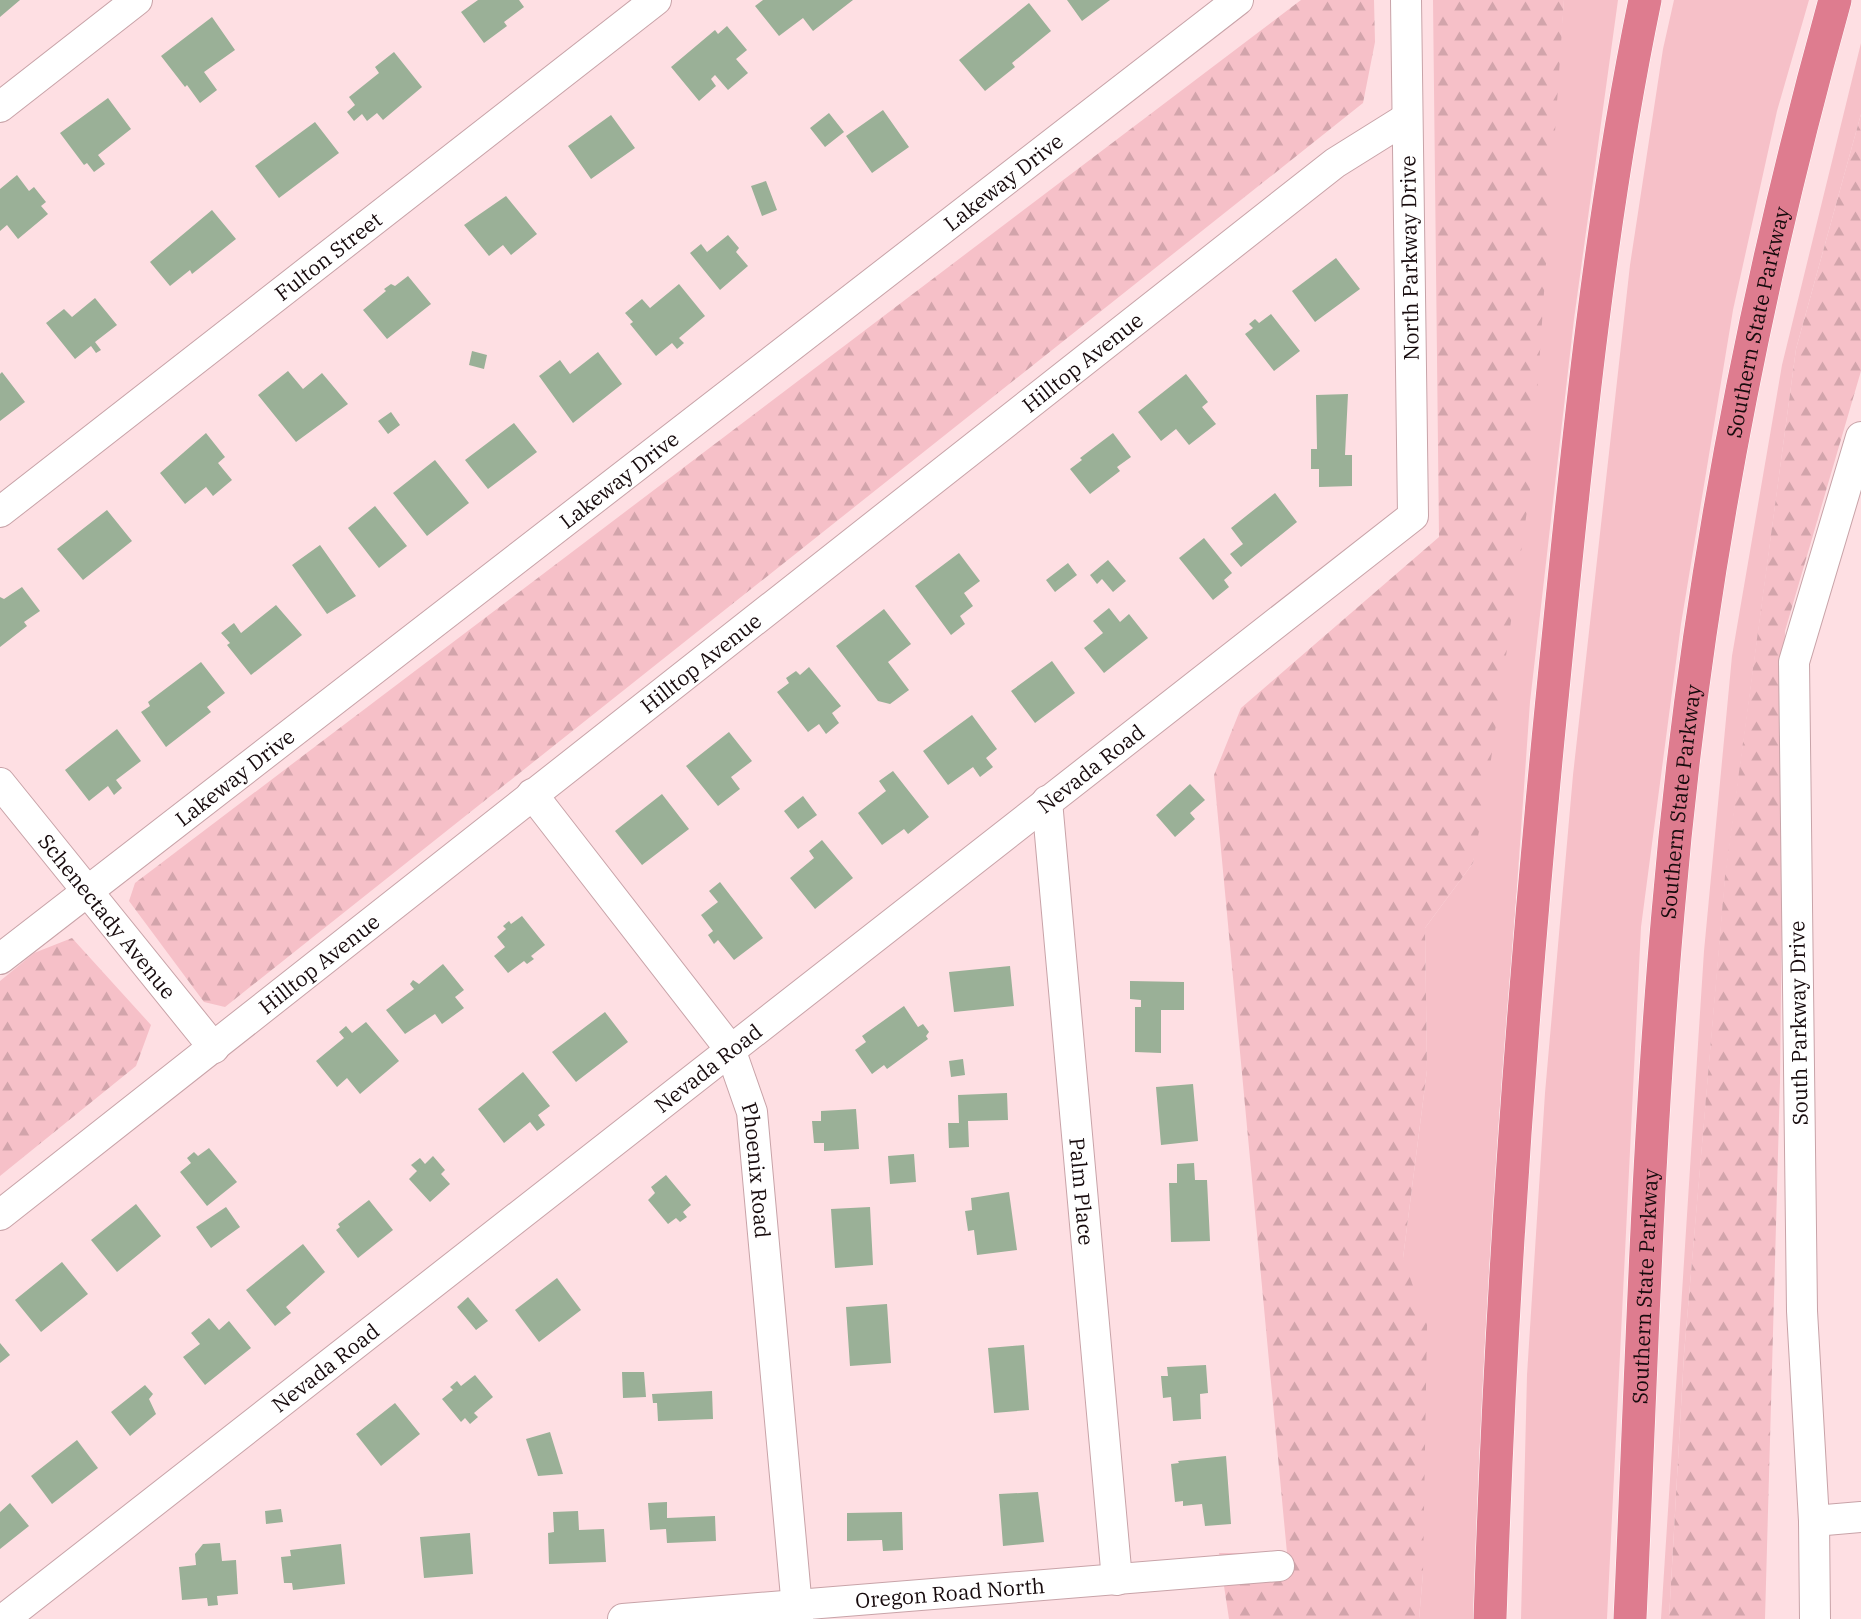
<svg xmlns="http://www.w3.org/2000/svg" width="1861" height="1619" font-family="'IBM Plex Serif',serif">
  <defs>
    <pattern id="forest-firs" width="22" height="20" patternUnits="userSpaceOnUse" patternTransform="scale(1.5)"><rect width="22" height="20" fill="#f6c0c8"/><path d="M5 1l3.5 6h-7zM16 11l3.5 6h-7z" fill="#d2a4ab"/></pattern>
  </defs>
  <rect width="100%" height="100%" fill="#fedfe3"/>
  <path fill="#f6c0c8" d="M 1564,0 L 1618,0 L 1574,319 L 1530,702 L 1485,1342 L 1474,1619 L 1419,1619 L 1423,1573 L 1403,1258 L 1427,1070 L 1425,928 L 1473,863 L 1551,154 Z
    M 1674,0 L 1809,0 L 1777,111 L 1733,310 L 1681,624 L 1641,927 L 1607,1619 L 1521,1619 L 1527,1375 L 1545,1093 L 1573,775 L 1630,265 L 1663,49 Z
    M 1861,43 L 1861,114 L 1796,349 L 1725,880 L 1684,1354 L 1669,1619 L 1661,1619 L 1704,951 L 1732,656 L 1782,365 Z"/>
  <path fill="url(#forest-firs)" d="M 1301,0 L 1374,0 L 1375,42 L 1363,103 L 225,1007 L 204,1002 L 129,901 L 135,883 Z
    M 1433,0 L 1564,0 L 1531,483 L 1486,794 L 1473,863 L 1425,928 L 1427,1070 L 1403,1258 L 1427,1325 L 1423,1573 L 1419,1619 L 1229,1619 L 1219,1553 L 1287,1553 L 1214,775 L 1241,708 L 1439,537 Z
    M 1861,114 L 1861,371 L 1785,631 L 1780,1082 L 1765,1619 L 1669,1619 L 1684,1354 L 1725,876 L 1796,349 Z
    M 72,938 L 151,1025 L 136,1066 L 0,1176 L 0,981 L 34,953 Z"/>
  <path fill="#9ab097" d="M 0,0 L 20,0 L 0,17 Z
    M 478,0 L 519,0 L 524,7 L 504,22 L 507,26 L 484,43 L 461,12 Z
    M 763,0 L 853,0 L 813,31 L 803,18 L 779,36 L 755,6 Z
    M 1067,0 L 1110,0 L 1082,21 Z
    M 1029,3 L 1051,31 L 1012,63 L 1015,67 L 985,91 L 959,60 Z
    M 212,17 L 235,50 L 204,72 L 217,90 L 200,103 L 187,85 L 185,87 L 161,56 Z
    M 727,26 L 747,50 L 736,59 L 748,73 L 728,90 L 715,75 L 711,79 L 716,86 L 699,101 L 671,67 L 715,30 L 718,34 Z
    M 394,52 L 422,87 L 383,120 L 377,113 L 367,121 L 362,114 L 354,121 L 347,112 L 355,105 L 349,97 L 379,73 L 375,67 Z
    M 108,98 L 131,129 L 98,155 L 105,164 L 94,172 L 87,163 L 84,165 L 60,133 Z
    M 883,110 L 909,147 L 872,173 L 846,136 Z
    M 829,113 L 844,132 L 825,147 L 810,128 Z
    M 611,115 L 635,148 L 591,179 L 568,146 Z
    M 315,122 L 339,153 L 279,198 L 255,166 Z
    M 17,175 L 29,191 L 34,187 L 46,202 L 41,206 L 48,214 L 18,239 L 7,225 L 0,231 L 0,189 Z
    M 766,181 L 777,210 L 762,216 L 751,186 Z
    M 506,196 L 537,234 L 511,255 L 503,245 L 489,256 L 464,225 Z
    M 212,210 L 236,239 L 192,274 L 190,270 L 170,286 L 150,262 Z
    M 728,235 L 739,248 L 736,252 L 748,266 L 720,290 L 690,253 L 701,244 L 707,252 Z
    M 1336,258 L 1360,289 L 1315,322 L 1292,291 Z
    M 408,276 L 431,304 L 387,339 L 363,310 L 386,291 L 384,289 L 391,284 L 395,286 Z
    M 679,284 L 705,316 L 679,338 L 684,343 L 677,349 L 672,343 L 656,356 L 630,324 L 633,322 L 625,313 L 642,299 L 650,308 Z
    M 95,298 L 117,325 L 95,342 L 101,350 L 96,353 L 91,346 L 75,359 L 46,323 L 64,309 L 72,317 Z
    M 1271,314 L 1300,351 L 1274,371 L 1245,334 L 1253,328 L 1249,324 L 1255,319 L 1259,323 Z
    M 472,351 L 487,355 L 484,369 L 469,365 Z
    M 598,352 L 622,384 L 573,423 L 539,376 L 560,360 L 570,374 Z
    M 288,371 L 303,389 L 322,373 L 348,404 L 296,442 L 258,395 Z
    M 2,372 L 25,402 L 0,421 L 0,374 Z
    M 1186,374 L 1208,402 L 1202,407 L 1216,424 L 1189,445 L 1176,429 L 1161,441 L 1138,412 Z
    M 1348,394 L 1345,455 L 1352,455 L 1352,486 L 1319,487 L 1319,469 L 1311,469 L 1311,449 L 1317,449 L 1316,395 Z
    M 391,412 L 400,425 L 388,434 L 378,421 Z
    M 514,423 L 537,452 L 488,489 L 465,460 Z
    M 206,433 L 225,457 L 218,463 L 232,480 L 213,496 L 206,487 L 185,504 L 160,473 Z
    M 1113,433 L 1131,457 L 1117,467 L 1120,471 L 1090,494 L 1070,469 L 1082,460 L 1080,458 Z
    M 435,460 L 469,503 L 427,536 L 393,493 Z
    M 1275,493 L 1297,522 L 1241,567 L 1230,554 L 1243,544 L 1231,528 Z
    M 375,506 L 407,546 L 379,568 L 348,528 Z
    M 107,510 L 132,541 L 83,580 L 57,549 Z
    M 1204,538 L 1232,573 L 1224,580 L 1229,587 L 1213,600 L 1179,558 Z
    M 320,545 L 356,596 L 327,614 L 292,565 Z
    M 959,553 L 980,581 L 964,593 L 973,606 L 960,616 L 965,624 L 951,635 L 915,586 Z
    M 1108,560 L 1126,581 L 1113,592 L 1102,579 L 1097,584 L 1090,575 Z
    M 1068,563 L 1077,575 L 1055,592 L 1046,580 Z
    M 22,587 L 40,611 L 24,622 L 27,626 L 0,647 L 0,597 L 4,599 Z
    M 276,605 L 302,635 L 251,675 L 227,645 L 230,643 L 221,633 L 234,623 L 241,633 Z
    M 1109,608 L 1120,622 L 1129,614 L 1148,638 L 1104,673 L 1084,648 L 1103,633 L 1093,621 Z
    M 884,609 L 911,644 L 888,662 L 909,690 L 890,704 L 878,701 L 836,646 Z
    M 1052,661 L 1075,693 L 1035,723 L 1011,691 Z
    M 201,662 L 225,693 L 207,707 L 211,712 L 166,747 L 141,712 L 150,706 L 148,702 Z
    M 809,667 L 841,706 L 832,713 L 839,723 L 826,734 L 819,724 L 808,732 L 777,692 L 789,683 L 786,678 L 796,671 L 800,675 Z
    M 972,715 L 997,749 L 986,758 L 993,767 L 980,777 L 973,767 L 948,785 L 923,751 Z
    M 117,729 L 141,761 L 116,780 L 122,788 L 114,795 L 108,786 L 89,801 L 65,770 Z
    M 729,732 L 752,761 L 731,777 L 740,789 L 718,806 L 686,766 Z
    M 893,771 L 929,817 L 908,834 L 904,829 L 882,845 L 858,813 L 886,791 L 879,781 Z
    M 1190,784 L 1205,800 L 1190,813 L 1195,819 L 1175,837 L 1156,815 Z
    M 662,794 L 689,829 L 642,865 L 615,831 Z
    M 803,796 L 817,815 L 798,829 L 784,811 Z
    M 822,840 L 853,878 L 815,909 L 790,878 L 814,858 L 809,851 Z
    M 720,882 L 763,938 L 734,960 L 718,940 L 714,944 L 708,935 L 713,931 L 701,915 L 718,902 L 709,891 Z
    M 522,916 L 545,945 L 531,956 L 534,959 L 527,964 L 524,961 L 508,973 L 494,956 L 505,947 L 497,937 L 506,929 L 503,926 L 509,921 L 511,924 Z
    M 443,964 L 464,990 L 455,997 L 464,1008 L 442,1024 L 435,1014 L 405,1034 L 386,1010 L 414,989 L 410,984 L 413,980 L 419,984 Z
    M 1010,966 L 1014,1006 L 954,1012 L 949,972 Z
    M 1130,981 L 1184,982 L 1184,1010 L 1161,1010 L 1161,1053 L 1135,1052 L 1135,1007 L 1141,1007 L 1141,1000 L 1130,999 Z
    M 904,1006 L 918,1027 L 923,1024 L 929,1032 L 926,1036 L 928,1039 L 887,1069 L 884,1065 L 872,1074 L 855,1050 L 866,1042 L 862,1036 Z
    M 605,1012 L 628,1042 L 576,1082 L 552,1052 Z
    M 366,1022 L 399,1061 L 360,1094 L 347,1078 L 337,1087 L 316,1061 L 344,1038 L 339,1032 L 346,1026 L 352,1033 Z
    M 963,1059 L 965,1075 L 951,1077 L 949,1061 Z
    M 523,1072 L 550,1106 L 538,1115 L 545,1125 L 537,1131 L 530,1122 L 504,1143 L 478,1109 Z
    M 1193,1084 L 1198,1141 L 1161,1145 L 1156,1087 Z
    M 1007,1093 L 1008,1120 L 968,1121 L 969,1147 L 949,1148 L 948,1123 L 959,1123 L 958,1095 Z
    M 856,1109 L 859,1149 L 824,1151 L 824,1143 L 814,1143 L 812,1121 L 821,1121 L 821,1111 Z
    M 209,1148 L 237,1182 L 207,1206 L 180,1172 L 191,1163 L 187,1158 L 194,1152 L 198,1156 Z
    M 914,1154 L 916,1182 L 890,1184 L 888,1156 Z
    M 433,1156 L 445,1170 L 441,1174 L 450,1184 L 430,1202 L 409,1179 L 417,1171 L 411,1165 L 420,1158 L 425,1164 Z
    M 1194,1163 L 1195,1180 L 1207,1180 L 1210,1241 L 1171,1242 L 1169,1183 L 1177,1183 L 1177,1164 Z
    M 666,1175 L 691,1205 L 683,1212 L 687,1217 L 680,1222 L 676,1218 L 668,1224 L 648,1200 L 655,1193 L 651,1187 Z
    M 1009,1192 L 1017,1250 L 977,1255 L 974,1230 L 968,1231 L 965,1211 L 972,1210 L 971,1198 Z
    M 369,1200 L 393,1230 L 358,1258 L 336,1230 L 340,1227 L 338,1224 Z
    M 136,1204 L 161,1236 L 117,1272 L 91,1240 Z
    M 226,1207 L 240,1227 L 211,1248 L 196,1227 Z
    M 870,1207 L 873,1265 L 835,1268 L 831,1209 Z
    M 303,1244 L 325,1272 L 286,1307 L 291,1313 L 275,1326 L 246,1290 Z
    M 62,1262 L 88,1294 L 41,1332 L 15,1300 Z
    M 557,1278 L 581,1310 L 539,1342 L 515,1310 Z
    M 468,1297 L 488,1321 L 476,1330 L 457,1307 Z
    M 887,1304 L 891,1363 L 850,1366 L 846,1307 Z
    M 209,1318 L 219,1330 L 229,1321 L 251,1348 L 205,1385 L 183,1357 L 200,1344 L 191,1333 Z
    M 0,1343 L 10,1355 L 0,1363 Z
    M 1024,1345 L 1029,1410 L 994,1413 L 988,1348 Z
    M 1206,1365 L 1208,1393 L 1200,1394 L 1201,1419 L 1173,1421 L 1171,1397 L 1163,1398 L 1161,1376 L 1168,1376 L 1167,1367 Z
    M 622,1372 L 644,1372 L 646,1397 L 623,1398 Z
    M 475,1375 L 493,1397 L 474,1413 L 478,1417 L 470,1424 L 465,1418 L 461,1422 L 442,1399 L 453,1390 L 450,1387 L 457,1381 L 461,1386 Z
    M 145,1385 L 153,1394 L 149,1399 L 156,1414 L 130,1436 L 111,1412 Z
    M 712,1391 L 713,1419 L 658,1421 L 657,1403 L 653,1403 L 652,1394 Z
    M 395,1403 L 420,1434 L 381,1466 L 356,1434 Z
    M 550,1432 L 563,1474 L 538,1476 L 526,1439 Z
    M 77,1440 L 98,1468 L 52,1504 L 31,1476 Z
    M 1226,1456 L 1231,1524 L 1205,1526 L 1202,1504 L 1183,1506 L 1183,1501 L 1175,1502 L 1171,1464 L 1179,1463 L 1178,1461 Z
    M 1038,1492 L 1044,1542 L 1003,1546 L 999,1494 Z
    M 667,1502 L 667,1518 L 715,1516 L 716,1541 L 667,1543 L 666,1529 L 650,1530 L 648,1503 Z
    M 10,1503 L 29,1526 L 0,1549 L 0,1512 Z
    M 281,1509 L 283,1522 L 266,1524 L 265,1511 Z
    M 578,1511 L 579,1530 L 604,1529 L 606,1562 L 549,1564 L 548,1533 L 554,1532 L 553,1512 Z
    M 902,1512 L 903,1550 L 883,1551 L 882,1540 L 847,1541 L 847,1513 Z
    M 470,1533 L 473,1574 L 424,1578 L 420,1537 Z
    M 220,1543 L 222,1561 L 236,1560 L 238,1594 L 217,1596 L 218,1605 L 208,1606 L 207,1598 L 182,1600 L 179,1567 L 196,1565 L 195,1554 L 203,1544 Z
    M 341,1544 L 345,1584 L 293,1590 L 292,1583 L 284,1583 L 281,1557 L 291,1556 L 290,1550 Z"/>
  <g fill="none" stroke-linecap="round" stroke-linejoin="round">
    <defs>
      <g id="minor">
        <path d="M 0,107 L 137,0"/>
        <path id="s1" d="M 0,512 L 656,0"/>
        <path id="s2" d="M 0,783 L 214,1048"/>
        <path id="s3" d="M 532,794 L 730,1049 L 752,1112 L 798,1619"/>
        <path id="s4" d="M 1047,801 L 1117,1580"/>
        <path id="s5" d="M 0,959 L 1238,0"/>
        <path id="s6" d="M 0,1215 L 1335,163 L 1407,118"/>
        <path d="M 1814,1521 L 1861,1517"/>
        <path id="s7" d="M 4,1619 L 1413,516 L 1406,0"/>
        <path id="s8" d="M 623,1619 L 1279,1566"/>
        <path d="M 1815,1619 L 1814,1521 L 1802,1311 L 1794,662 L 1861,437"/>
      </g>
      <g id="highway">
        <path d="M 1490,1619 C 1500,1308 1522,998 1553,689 C 1576,459 1598,227 1645,0"/>
        <path id="s9" d="M 1630,1619 C 1641,1384 1647,1147 1668,913 C 1694,604 1752,298 1835,0"/>
      </g>
    </defs>
    <use href="#minor" stroke="#c8a3a8" stroke-width="32"/>
    <use href="#highway" stroke="#fff" stroke-width="34"/>
    <use href="#minor" stroke="#fff" stroke-width="30"/>
    <use href="#highway" stroke="#de7c8f" stroke-width="33"/>
  </g>
  <g text-anchor="middle" dominant-baseline="central" stroke-width="4.5" stroke-linejoin="round" paint-order="stroke">
    <g font-size="21" fill="#170b0d" stroke="#fff">
      <text stroke="none"><textPath href="#s5" startOffset="1269">Lakeway Drive</textPath></text>
      <text stroke="none"><textPath href="#s1" startOffset="416">Fulton Street</textPath></text>
      <text transform="translate(1409 258) rotate(-91)">North Parkway Drive</text>
      <text stroke="none"><textPath href="#s9" startOffset="1305">Southern State Parkway</textPath></text>
      <text stroke="none"><textPath href="#s6" startOffset="1378">Hilltop Avenue</textPath></text>
      <text stroke="none"><textPath href="#s5" startOffset="783">Lakeway Drive</textPath></text>
      <text stroke="none"><textPath href="#s6" startOffset="892">Hilltop Avenue</textPath></text>
      <text stroke="none"><textPath href="#s7" startOffset="1380">Nevada Road</textPath></text>
      <text stroke="none"><textPath href="#s5" startOffset="297">Lakeway Drive</textPath></text>
      <text stroke="none"><textPath href="#s9" startOffset="819">Southern State Parkway</textPath></text>
      <text stroke="none"><textPath href="#s2" startOffset="171">Schenectady Avenue</textPath></text>
      <text stroke="none"><textPath href="#s6" startOffset="406">Hilltop Avenue</textPath></text>
      <text transform="translate(1798 1023) rotate(-91)">South Parkway Drive</text>
      <text stroke="none"><textPath href="#s7" startOffset="894">Nevada Road</textPath></text>
      <text stroke="none"><textPath href="#s3" startOffset="448">Phoenix Road</textPath></text>
      <text stroke="none"><textPath href="#s4" startOffset="392">Palm Place</textPath></text>
      <text stroke="none"><textPath href="#s9" startOffset="333">Southern State Parkway</textPath></text>
      <text stroke="none"><textPath href="#s7" startOffset="408">Nevada Road</textPath></text>
      <text stroke="none"><textPath href="#s8" startOffset="328">Oregon Road North</textPath></text>
    </g>
  </g>
</svg>
